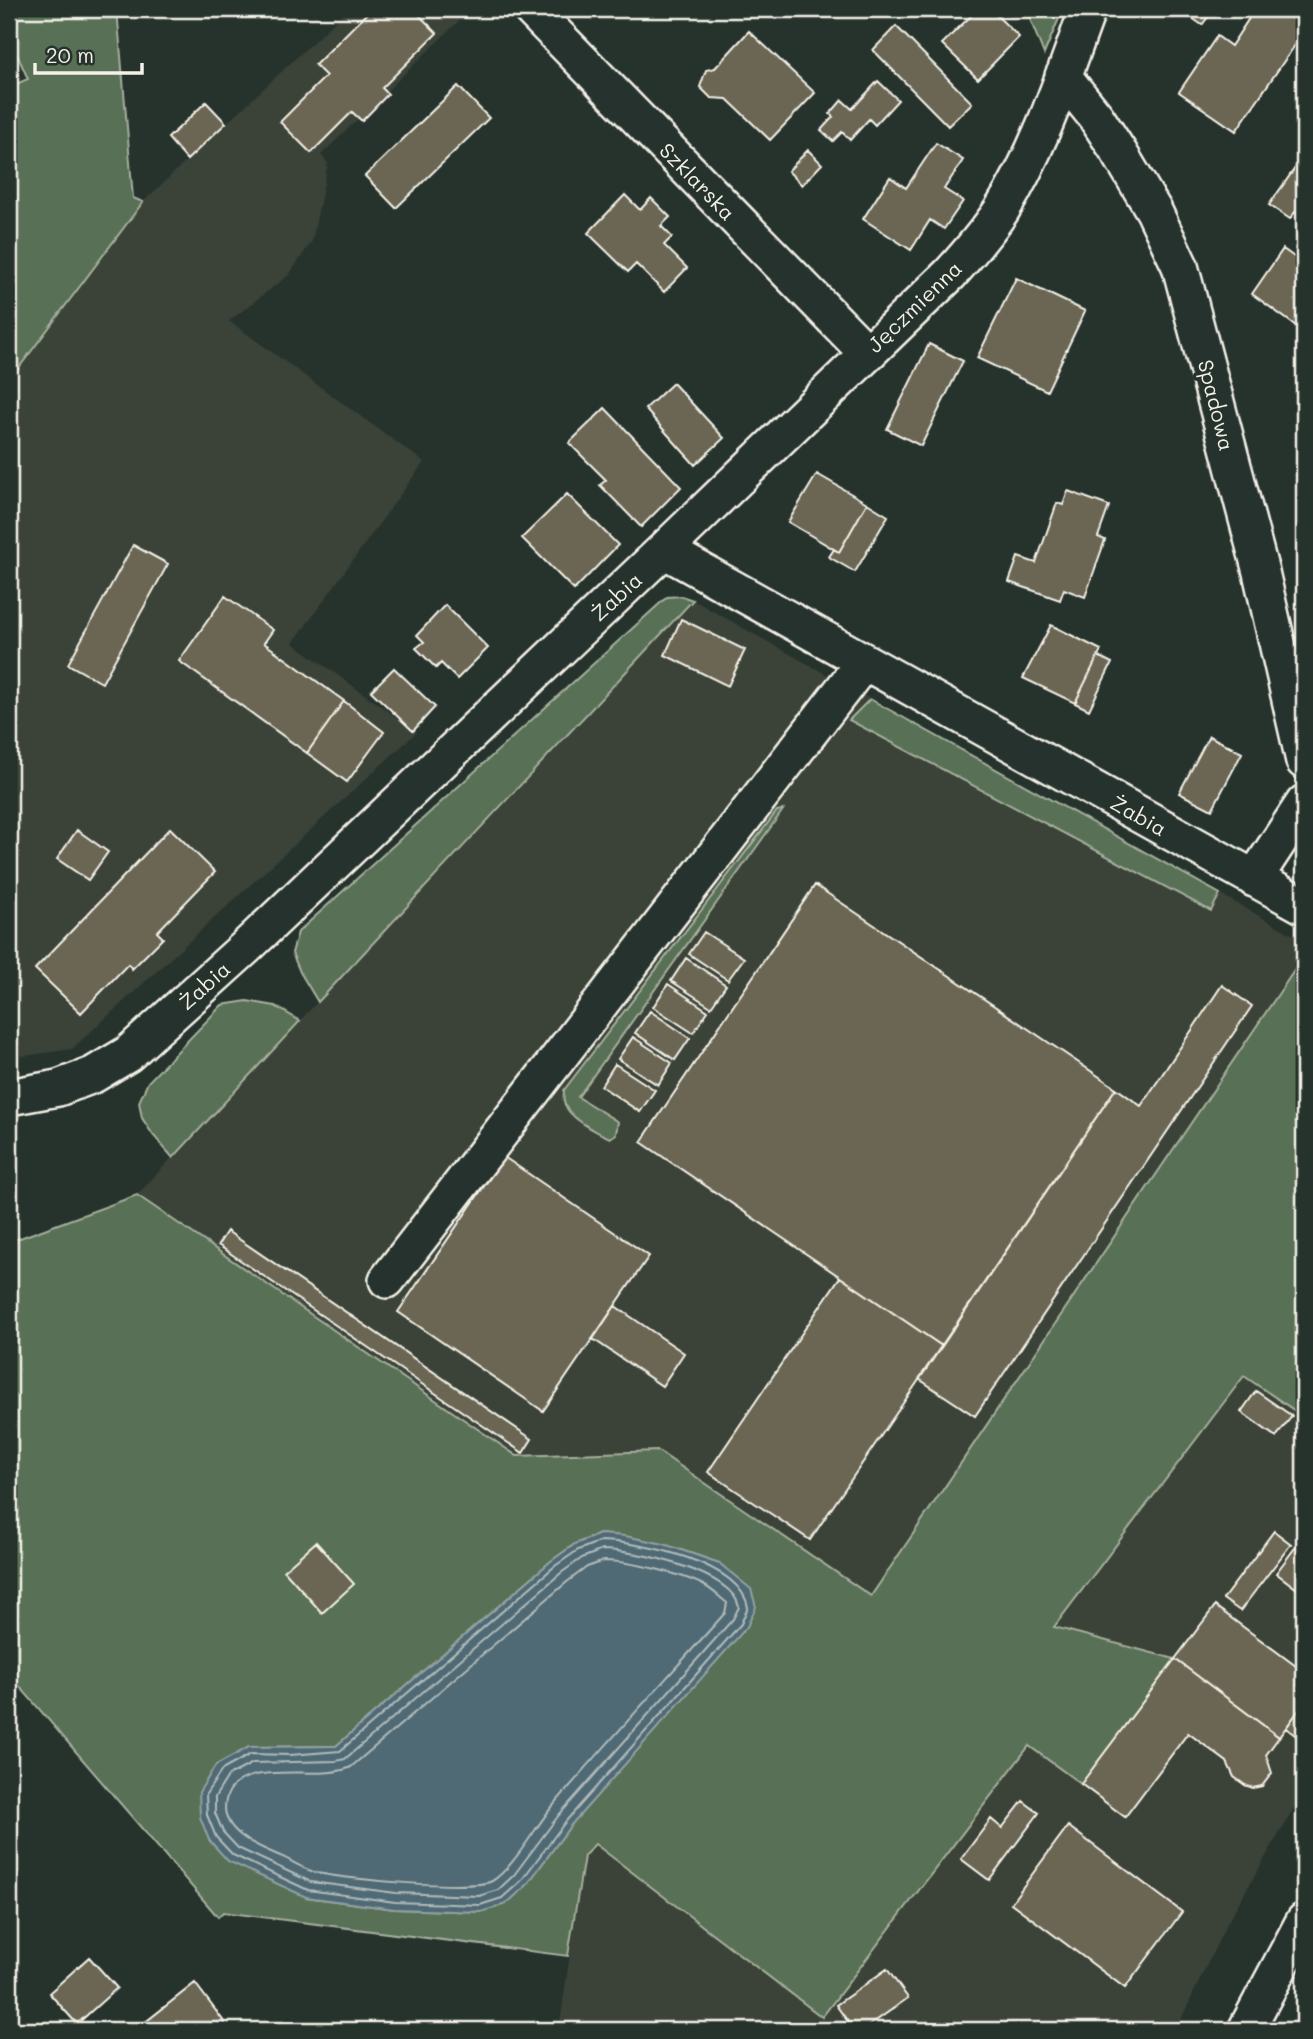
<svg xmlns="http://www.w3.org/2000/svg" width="1313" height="2039" font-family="Mali,sans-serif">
  <rect width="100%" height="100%" fill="#26332d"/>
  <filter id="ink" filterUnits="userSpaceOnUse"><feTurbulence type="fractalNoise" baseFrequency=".0143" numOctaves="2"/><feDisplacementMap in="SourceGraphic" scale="14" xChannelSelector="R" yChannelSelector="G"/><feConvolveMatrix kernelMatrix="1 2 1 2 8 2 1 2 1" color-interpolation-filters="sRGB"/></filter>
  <g filter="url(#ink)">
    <path fill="#3a4238" d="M 348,9 L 471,9 L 321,155 L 328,163 L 312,241 L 289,275 L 229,321 L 424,462 L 293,643 L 417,732 L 72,1049 L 9,1058 L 9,381 L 143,202 Z
      M 693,600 L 1304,941 L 1304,956 L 871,1597 L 658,1452 L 517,1456 L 137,1195 Z
      M 1244,1375 L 1304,1417 L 1304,1747 L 1300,1753 L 1304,1757 L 1304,1791 L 1226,1925 L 1176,2030 L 559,2030 L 584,1856 L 595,1844 L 822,2017 L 1030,1745 L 1175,1659 L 1053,1627 Z"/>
    <path fill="#597055" stroke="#a6b09e" stroke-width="2" fill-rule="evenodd" d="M 9,9 L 117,9 L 133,198 L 143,202 L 9,381 L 9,87 L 28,79 L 9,36 Z
      M 1026,9 L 1063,9 L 1044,54 Z
      M 681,596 L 693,600 L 318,1002 L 300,972 L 292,953 L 298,932 L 667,597 Z
      M 870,699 L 1220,894 L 1211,911 L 849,720 Z
      M 783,810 L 578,1097 L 618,1122 L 616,1134 L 610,1138 C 596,1132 568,1118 564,1102 C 563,1098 564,1094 564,1090 L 777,811 Z
      M 1304,956 L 1304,1417 L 1244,1376 L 1054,1627 L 1175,1659 L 1081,1784 L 1029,1746 L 822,2017 L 595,1844 L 584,1856 L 568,1956 L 223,1912 L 218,1917 L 9,1674 L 9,1242 L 137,1195 L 517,1456 L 658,1451 L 871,1596 ZM 600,1534 C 642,1537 680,1549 719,1563 L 571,1825 L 526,1886 L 481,1912 L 394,1909 L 306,1897 L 249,1747 L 336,1746 L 551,1561 L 575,1544 Z
      M 247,1001 L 275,1006 L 300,1021 L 173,1158 L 153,1135 L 142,1118 L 139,1102 L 148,1082 L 222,1005 Z"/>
    <path fill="#4f6b75" stroke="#91a1a3" stroke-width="2" d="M 600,1534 L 625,1536 L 664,1544 L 719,1563 L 751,1589 L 756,1607 L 747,1627 L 571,1825 L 526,1886 L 506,1904 L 481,1912 L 394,1909 L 306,1897 L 228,1861 L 209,1840 L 200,1817 L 199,1792 L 216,1765 L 249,1747 L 336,1746 L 551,1561 L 575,1544 Z"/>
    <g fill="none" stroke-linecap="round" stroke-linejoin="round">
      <path stroke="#b2bbba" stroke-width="2" d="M 601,1541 C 641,1542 740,1562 748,1607 L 741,1624 L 566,1821 L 521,1881 L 502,1898 L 480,1905 L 395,1902 L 308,1890 L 233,1855 L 216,1837 L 207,1815 L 206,1794 L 222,1770 L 251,1754 L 290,1755 L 340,1751 L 555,1566 L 578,1550 Z
        M 602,1550 C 633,1550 732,1571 739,1607 L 733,1619 L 559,1815 L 514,1875 L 498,1890 L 479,1896 L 396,1893 L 311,1882 L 238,1848 L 223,1832 L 215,1813 L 215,1797 L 228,1776 L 253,1763 L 336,1761 L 345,1759 L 561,1573 L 582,1558 Z
        M 604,1561 C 629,1561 683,1574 705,1586 C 713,1590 720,1598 727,1603 L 725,1613 C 667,1678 608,1741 552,1807 C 536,1826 512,1870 492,1881 C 473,1891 338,1879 314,1872 C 304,1869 294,1863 285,1858 C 262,1848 218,1833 226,1800 C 236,1755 320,1783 351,1767 L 567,1582 L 587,1567 Z"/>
    </g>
    <path fill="#6a6653" stroke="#f4f1e8" stroke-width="2" d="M 371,9 L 413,9 L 437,33 L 382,88 L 388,94 L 362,121 L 352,112 L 311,153 L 280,122 L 326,76 L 315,65 Z
      M 978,9 L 990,9 L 1019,37 L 978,79 L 942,44 Z
      M 1179,9 L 1214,9 L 1202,25 Z
      M 1255,9 L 1279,9 L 1304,27 L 1304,32 L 1236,131 L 1179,92 L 1217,36 L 1231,46 Z
      M 896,26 L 972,103 L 948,126 L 873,50 Z
      M 749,31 L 815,93 L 770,140 L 727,99 L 711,98 L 700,87 L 706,70 L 715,68 Z
      M 878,81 L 898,100 L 875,125 L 869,119 L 850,140 L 842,132 L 833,141 L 821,130 L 833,117 L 830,114 L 842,100 L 852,109 Z
      M 458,86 L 489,118 L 396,208 L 365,176 Z
      M 206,102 L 226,123 L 187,160 L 168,138 Z
      M 936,143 L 963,160 L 944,189 L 963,201 L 944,229 L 930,220 L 911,250 L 863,219 L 890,177 L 906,188 Z
      M 808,150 L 822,164 L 802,185 L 788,171 Z
      M 1298,164 L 1304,169 L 1304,218 L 1295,212 L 1290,219 L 1269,205 Z
      M 625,195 L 640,210 L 651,198 L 670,217 L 661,226 L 672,237 L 664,245 L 687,268 L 664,292 L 636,264 L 628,272 L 588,233 Z
      M 1283,249 L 1304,264 L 1303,331 L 1252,294 Z
      M 1016,278 L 1085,311 L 1047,391 L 977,358 Z
      M 929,344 L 963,361 L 921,446 L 887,429 Z
      M 673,383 L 724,438 L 695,465 L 645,409 Z
      M 605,408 L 681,487 L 641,527 L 600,485 L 606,480 L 569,443 Z
      M 817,474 L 867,503 L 839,552 L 788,522 Z
      M 1068,491 L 1109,506 L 1098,537 L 1105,540 L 1085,597 L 1064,589 L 1060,600 L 1009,582 L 1018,557 L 1036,563 L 1057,503 L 1063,505 Z
      M 567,494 L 618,545 L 574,590 L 522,538 Z
      M 867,503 L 888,516 L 855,572 L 829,557 L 834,549 L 839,552 Z
      M 133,545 L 168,564 L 102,683 L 68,664 Z
      M 225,596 L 273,630 L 264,643 L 344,701 L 307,753 L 179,661 Z
      M 445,605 L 488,648 L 457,679 L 441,663 L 436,668 L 416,648 L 424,642 L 417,635 Z
      M 681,619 L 745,650 L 728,686 L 665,655 Z
      M 1051,625 L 1101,650 L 1075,703 L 1023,678 Z
      M 1098,656 L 1112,663 L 1089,710 L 1075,703 Z
      M 394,668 L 435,707 L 413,731 L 371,691 Z
      M 344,701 L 384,732 L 347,782 L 307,753 Z
      M 1209,736 L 1242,753 L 1212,810 L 1179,793 Z
      M 170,828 L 215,872 L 157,932 L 163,938 L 132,969 L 128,964 L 81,1013 L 35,969 Z
      M 77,830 L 108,852 L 88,880 L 57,859 Z
      M 815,885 L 1116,1088 L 942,1346 L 641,1142 Z
      M 704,932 L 744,958 L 728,980 L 689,954 Z
      M 686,958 L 726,985 L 711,1007 L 671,981 Z
      M 668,984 L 708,1011 L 693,1033 L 653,1007 Z
      M 1222,985 L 1252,1006 L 975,1416 L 919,1379 L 1116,1088 L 1141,1106 Z
      M 650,1011 L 690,1038 L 675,1060 L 635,1033 Z
      M 633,1037 L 672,1063 L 658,1085 L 618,1059 Z
      M 615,1064 L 655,1090 L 640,1112 L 601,1086 Z
      M 504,1157 L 649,1256 L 543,1411 L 398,1312 Z
      M 227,1231 L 532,1439 L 523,1453 L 218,1245 Z
      M 840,1277 L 942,1346 L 810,1540 L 708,1472 Z
      M 615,1306 L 684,1353 L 662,1386 L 593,1339 Z
      M 1256,1391 L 1292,1416 L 1276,1437 L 1241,1412 Z
      M 1274,1531 L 1291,1544 L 1240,1611 L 1223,1599 Z
      M 1304,1536 L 1304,1588 L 1301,1592 L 1276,1573 Z
      M 316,1542 L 354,1584 L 322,1613 L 284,1570 Z
      M 1215,1606 L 1304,1672 L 1304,1703 L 1279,1737 L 1175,1659 Z
      M 1175,1659 L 1279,1737 L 1266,1755 L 1272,1773 L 1262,1786 L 1253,1788 L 1245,1785 L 1234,1777 L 1227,1762 L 1188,1733 L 1125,1817 L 1081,1784 Z
      M 1304,1703 L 1304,1742 L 1286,1728 Z
      M 1023,1801 L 1039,1813 L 989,1880 L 961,1859 L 991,1819 L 1002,1828 Z
      M 1068,1826 L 1182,1912 L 1125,1988 L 1011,1903 Z
      M 89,1957 L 117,1988 L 77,2024 L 49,1993 Z
      M 887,1969 L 908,1998 L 863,2030 L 854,2030 L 836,2005 Z
      M 195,1983 L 225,2023 L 215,2030 L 148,2030 L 143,2024 Z"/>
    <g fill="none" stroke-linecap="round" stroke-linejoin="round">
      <defs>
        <path id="minor" d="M 531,9 L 867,353
          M 1063,76 L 1096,117 L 1120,154 L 1154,211 L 1180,266 L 1261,572 L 1304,761
          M 664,550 L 1304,906
          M 1254,879 L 1304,803
          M 9,1097 L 58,1088 L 93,1075 L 128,1054 L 245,948 L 664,550 L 950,274 C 968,254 986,233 1001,211 C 1040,149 1063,77 1088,9
          M 387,1280 L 864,662
          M 1246,2030 L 1304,1921"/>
      </defs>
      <use href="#minor" stroke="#f4f1e8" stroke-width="40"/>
      <use href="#minor" stroke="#26332d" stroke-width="35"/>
    </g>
  </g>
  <g text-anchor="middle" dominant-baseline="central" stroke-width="7" stroke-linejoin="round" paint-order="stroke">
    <g font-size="21" fill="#f4f1e8" stroke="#26332d">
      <text transform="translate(698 181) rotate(46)">Szklarska</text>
      <text transform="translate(914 306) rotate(-44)">Jęczmienna</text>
      <text transform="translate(1217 405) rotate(76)">Spadowa</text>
      <text transform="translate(616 596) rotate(-43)">Żabia</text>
      <text transform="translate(1139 815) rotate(29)">Żabia</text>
      <text transform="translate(204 985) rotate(-42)">Żabia</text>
    </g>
  </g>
  <rect width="1313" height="2039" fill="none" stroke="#26332d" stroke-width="35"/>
  <rect x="18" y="18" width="1278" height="2004" fill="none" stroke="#f4f1e8" stroke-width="2.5" filter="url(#ink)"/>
  <path d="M35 63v10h107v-10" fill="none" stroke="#f4f1e8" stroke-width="3.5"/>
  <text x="46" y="63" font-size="21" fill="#f4f1e8" stroke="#26332d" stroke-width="5" paint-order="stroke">20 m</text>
</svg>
